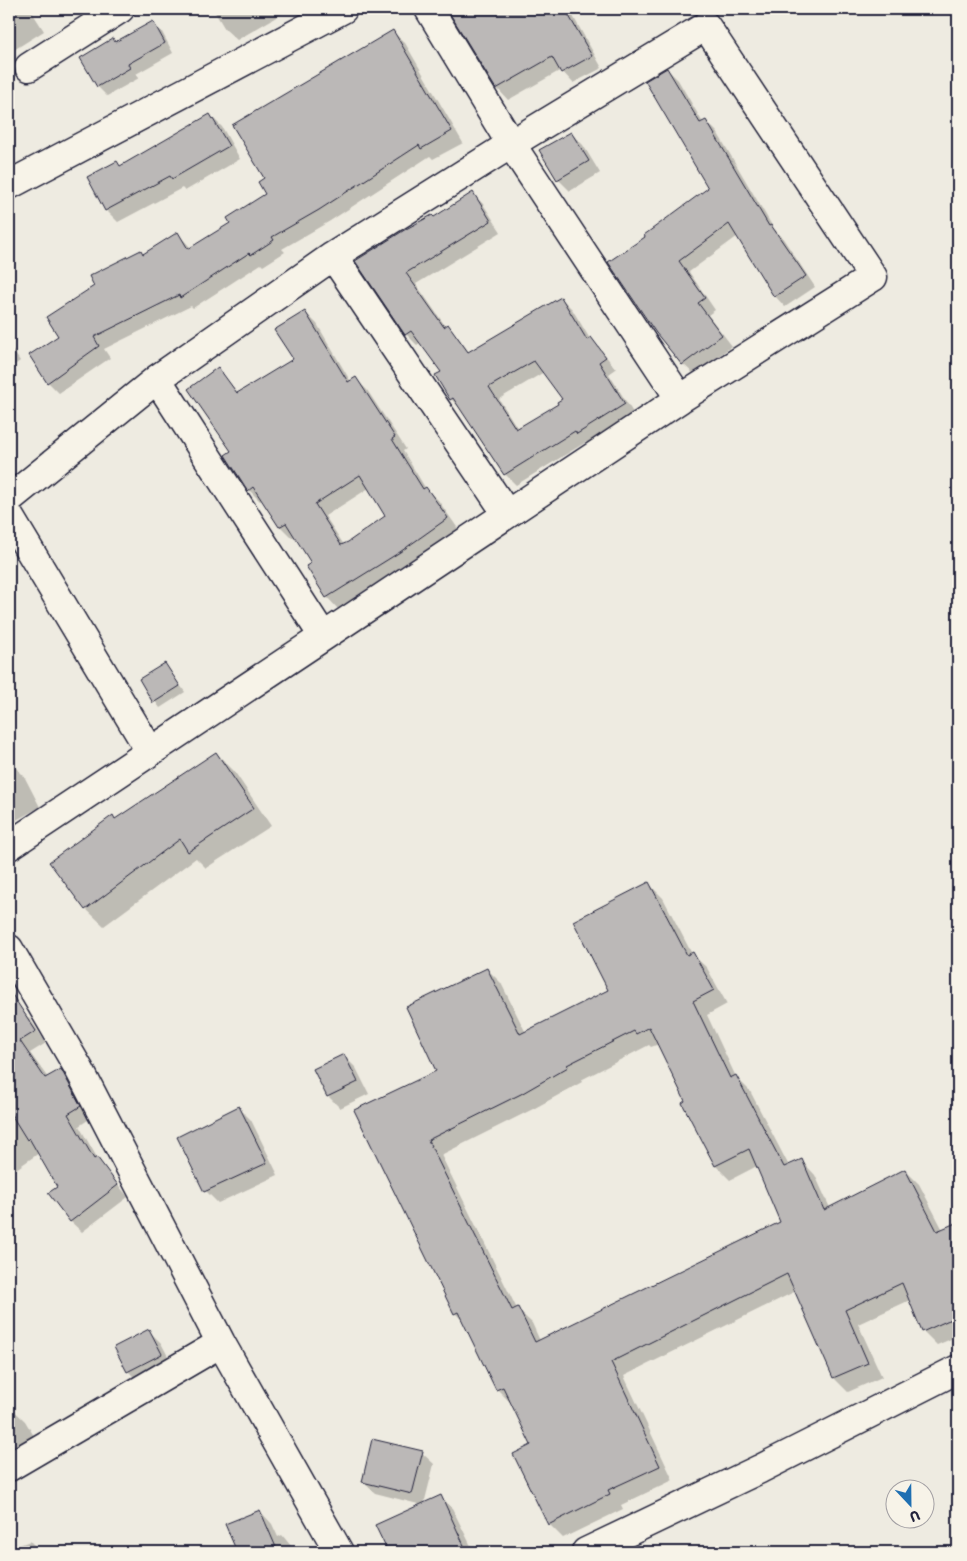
<svg xmlns="http://www.w3.org/2000/svg" width="967" height="1561" font-family="'Shantell Sans',sans-serif">
  <rect width="100%" height="100%" fill="#eeebe1"/>
  <filter id="ink" filterUnits="userSpaceOnUse"><feTurbulence type="fractalNoise" baseFrequency=".02" numOctaves="2"/><feDisplacementMap in="SourceGraphic" scale="10" xChannelSelector="R" yChannelSelector="G"/><feConvolveMatrix kernelMatrix="1 2 1 2 8 2 1 2 1" color-interpolation-filters="sRGB"/></filter>
  <g filter="url(#ink)">
    <path fill="#0003" fill-rule="evenodd" d="M 9,9 L 30,9 L 44,31 L 9,53 Z
      M 213,9 L 290,9 L 237,40 L 225,29 Z
      M 449,9 L 569,9 L 602,68 L 573,83 L 561,70 L 508,100 L 497,88 Z
      M 153,23 L 162,32 L 173,53 L 136,74 L 139,78 L 107,96 L 98,87 L 81,58 Z
      M 393,32 L 405,43 L 463,143 L 433,159 L 430,156 L 330,221 L 282,249 L 285,252 L 263,266 L 261,264 L 193,308 L 191,306 L 104,349 L 110,358 L 59,393 L 48,382 L 60,336 L 144,255 L 177,233 L 191,248 L 231,223 L 267,195 L 266,178 Z
      M 667,69 L 678,80 L 703,123 L 706,121 L 717,132 L 774,229 L 782,237 L 815,287 L 785,307 L 775,296 L 738,236 L 689,272 L 715,310 L 708,315 L 732,346 L 694,374 L 683,364 L 647,238 L 709,188 Z
      M 210,115 L 222,127 L 240,159 L 185,191 L 182,188 L 118,222 L 106,210 L 117,163 L 121,166 Z
      M 571,133 L 583,145 L 600,173 L 570,191 L 558,179 L 541,151 Z
      M 473,194 L 483,204 L 501,232 L 416,284 L 446,327 L 458,337 L 469,352 L 561,298 L 572,309 L 590,339 L 601,350 L 616,369 L 609,374 L 635,416 L 588,444 L 586,442 L 516,485 L 505,474 L 463,411 L 451,399 L 443,372 L 421,342 L 417,345 L 406,334 L 357,261 L 434,218 ZM 544,372 L 564,399 L 559,404 L 518,429 L 499,399 Z
      M 305,312 L 317,324 L 351,382 L 356,379 L 367,390 L 406,449 L 403,451 L 426,489 L 438,500 L 459,530 L 411,563 L 338,609 L 327,597 L 313,563 L 295,536 L 292,538 L 280,526 L 263,499 L 260,501 L 249,490 L 233,451 L 218,369 L 239,394 L 295,359 ZM 369,488 L 387,516 L 344,545 L 325,516 Z
      M 9,345 L 20,361 L 9,369 Z
      M 165,664 L 185,692 L 160,708 L 140,680 Z
      M 216,753 L 234,771 L 271,826 L 206,868 L 196,858 L 104,926 L 86,909 L 116,820 Z
      M 12,764 L 24,776 L 40,807 L 9,824 L 9,766 Z
      M 649,884 L 663,898 L 692,954 L 707,968 L 727,1004 L 707,1015 L 736,1077 L 750,1091 L 789,1166 L 801,1160 L 815,1175 L 830,1208 L 905,1170 L 919,1184 L 943,1230 L 958,1223 L 958,1336 L 937,1345 L 923,1331 L 910,1300 L 858,1324 L 882,1377 L 848,1392 L 834,1378 L 796,1291 L 624,1376 L 673,1480 L 621,1505 L 623,1509 L 563,1538 L 549,1524 L 532,1446 L 511,1403 L 497,1389 L 465,1323 L 455,1313 L 356,1111 L 438,1071 L 487,969 L 501,983 L 526,1033 L 609,990 ZM 659,1044 L 687,1102 L 684,1103 L 716,1166 L 730,1180 L 757,1166 L 782,1222 L 540,1341 L 532,1323 L 517,1309 L 441,1155 L 535,1108 L 582,1082 L 581,1080 L 649,1045 L 651,1047 Z
      M 19,1008 L 30,1019 L 46,1043 L 30,1053 L 48,1078 L 61,1070 L 72,1082 L 91,1118 L 79,1126 L 99,1161 L 128,1197 L 82,1232 L 70,1221 L 59,1187 L 39,1153 L 9,1174 L 9,1014 Z
      M 344,1056 L 356,1068 L 369,1094 L 340,1108 L 328,1096 Z
      M 239,1108 L 251,1120 L 278,1175 L 218,1203 L 206,1191 L 179,1137 Z
      M 149,1331 L 161,1343 L 173,1366 L 140,1383 L 128,1371 Z
      M 9,1406 L 25,1421 L 44,1453 L 9,1475 Z
      M 422,1453 L 434,1464 L 424,1504 L 440,1496 L 452,1508 L 474,1552 L 389,1552 L 377,1526 L 422,1505 L 375,1493 L 363,1482 Z
      M 260,1511 L 272,1524 L 278,1537 L 282,1535 L 296,1552 L 238,1552 L 227,1525 Z
      M 30,1541 L 41,1552 L 9,1552 L 9,1549 Z"/>
    <path fill="#bbb8b7" stroke="#22223b" fill-rule="evenodd" d="M 447,9 L 565,9 L 592,56 L 561,73 L 552,57 L 496,89 Z
      M 153,21 L 165,43 L 128,64 L 130,68 L 97,87 L 80,58 L 113,38 L 115,42 Z
      M 393,30 L 452,131 L 421,149 L 419,145 L 319,210 L 272,237 L 274,240 L 251,255 L 249,253 L 180,298 L 179,295 L 94,337 L 99,346 L 47,383 L 29,355 L 58,336 L 46,317 L 94,286 L 89,276 L 141,250 L 143,254 L 178,232 L 188,249 L 230,223 L 227,218 L 265,194 L 258,182 L 264,178 L 232,125 Z
      M 667,68 L 700,123 L 706,120 L 769,226 L 771,225 L 806,276 L 774,297 L 729,224 L 679,261 L 705,298 L 698,303 L 722,335 L 682,365 L 656,333 L 608,262 L 645,237 L 644,235 L 708,188 L 645,81 Z
      M 210,114 L 229,146 L 172,179 L 170,176 L 105,211 L 87,177 L 117,161 L 120,166 Z
      M 571,132 L 589,161 L 557,180 L 539,150 Z
      M 473,192 L 491,221 L 406,273 L 444,327 L 448,324 L 468,352 L 561,297 L 587,340 L 591,337 L 606,357 L 599,362 L 625,404 L 577,434 L 575,431 L 504,475 L 453,398 L 450,400 L 435,375 L 441,372 L 411,331 L 405,335 L 355,261 L 406,229 L 432,215 L 434,217 ZM 534,361 L 562,399 L 557,402 L 558,404 L 516,429 L 489,387 Z
      M 305,311 L 348,382 L 356,377 L 395,437 L 392,439 L 423,489 L 426,487 L 448,518 L 400,552 L 326,598 L 306,566 L 311,563 L 286,523 L 279,527 L 253,487 L 248,491 L 225,455 L 231,451 L 188,389 L 218,367 L 237,393 L 293,359 L 274,330 ZM 360,475 L 385,516 L 348,542 L 341,545 L 315,504 Z
      M 165,663 L 180,686 L 153,703 L 139,679 Z
      M 216,752 L 254,808 L 188,852 L 180,839 L 85,910 L 49,862 L 113,815 L 115,819 Z
      M 649,882 L 687,955 L 693,952 L 714,990 L 693,1001 L 730,1078 L 736,1075 L 784,1167 L 802,1159 L 824,1210 L 905,1169 L 937,1231 L 958,1222 L 958,1316 L 922,1332 L 902,1283 L 845,1310 L 868,1363 L 833,1378 L 787,1274 L 611,1362 L 660,1466 L 608,1490 L 610,1494 L 548,1525 L 513,1454 L 531,1445 L 503,1387 L 496,1390 L 458,1312 L 454,1314 L 354,1110 L 436,1071 L 406,1007 L 487,968 L 520,1034 L 608,990 L 573,921 ZM 649,1027 L 685,1101 L 682,1103 L 715,1166 L 749,1149 L 780,1222 L 535,1342 L 518,1307 L 512,1310 L 428,1140 L 521,1094 L 568,1067 L 567,1065 L 634,1031 L 636,1034 Z
      M 9,990 L 36,1031 L 20,1041 L 45,1078 L 61,1069 L 81,1106 L 68,1114 L 94,1159 L 97,1157 L 118,1185 L 70,1222 L 48,1193 L 57,1187 L 29,1138 L 27,1140 L 9,1111 Z
      M 344,1054 L 358,1082 L 327,1097 L 313,1069 Z
      M 239,1106 L 267,1163 L 204,1192 L 177,1137 Z
      M 149,1329 L 162,1354 L 127,1372 L 114,1347 Z
      M 372,1439 L 423,1451 L 412,1494 L 362,1482 Z
      M 441,1495 L 467,1552 L 388,1552 L 375,1525 Z
      M 260,1510 L 278,1552 L 237,1552 L 225,1524 Z"/>
    <g fill="none" stroke-linecap="round" stroke-linejoin="round">
      <defs>
        <path id="minor" d="M 429,9 L 511,144 L 706,26 L 873,277 L 680,399
          M 29,67 L 120,9
          M 9,185 L 343,9
          M 333,256 L 507,514
          M 157,379 L 323,636
          M 9,499 L 157,379 L 333,256 L 511,144 L 680,399 L 9,846
          M 9,516 L 150,751
          M 9,949 L 79,1069 L 221,1343 L 339,1552
          M 9,1467 L 221,1343
          M 586,1552 L 760,1469 L 958,1369"/>
      </defs>
      <use href="#minor" stroke="#22223b" stroke-width="31"/>
      <use href="#minor" stroke="#f7f3e8" stroke-width="28"/>
    </g>
  </g>
  <rect width="967" height="1561" fill="none" stroke="#f7f3e8" stroke-width="30"/>
  <rect x="15" y="15" width="937" height="1531" fill="none" stroke="#22223b" stroke-width="2" filter="url(#ink)"/>
  <g transform="translate(910 1504) rotate(158)"><circle r="24" fill="#f7f3e8" stroke="#a29fa3"/>
  <path d="M0-4L9 19L0 12L-9 19Z" fill="#1f6fb2"/>
  <text y="-8" font-size="14" font-weight="bold" text-anchor="middle" fill="#22223b">U</text>
  </g>
</svg>
